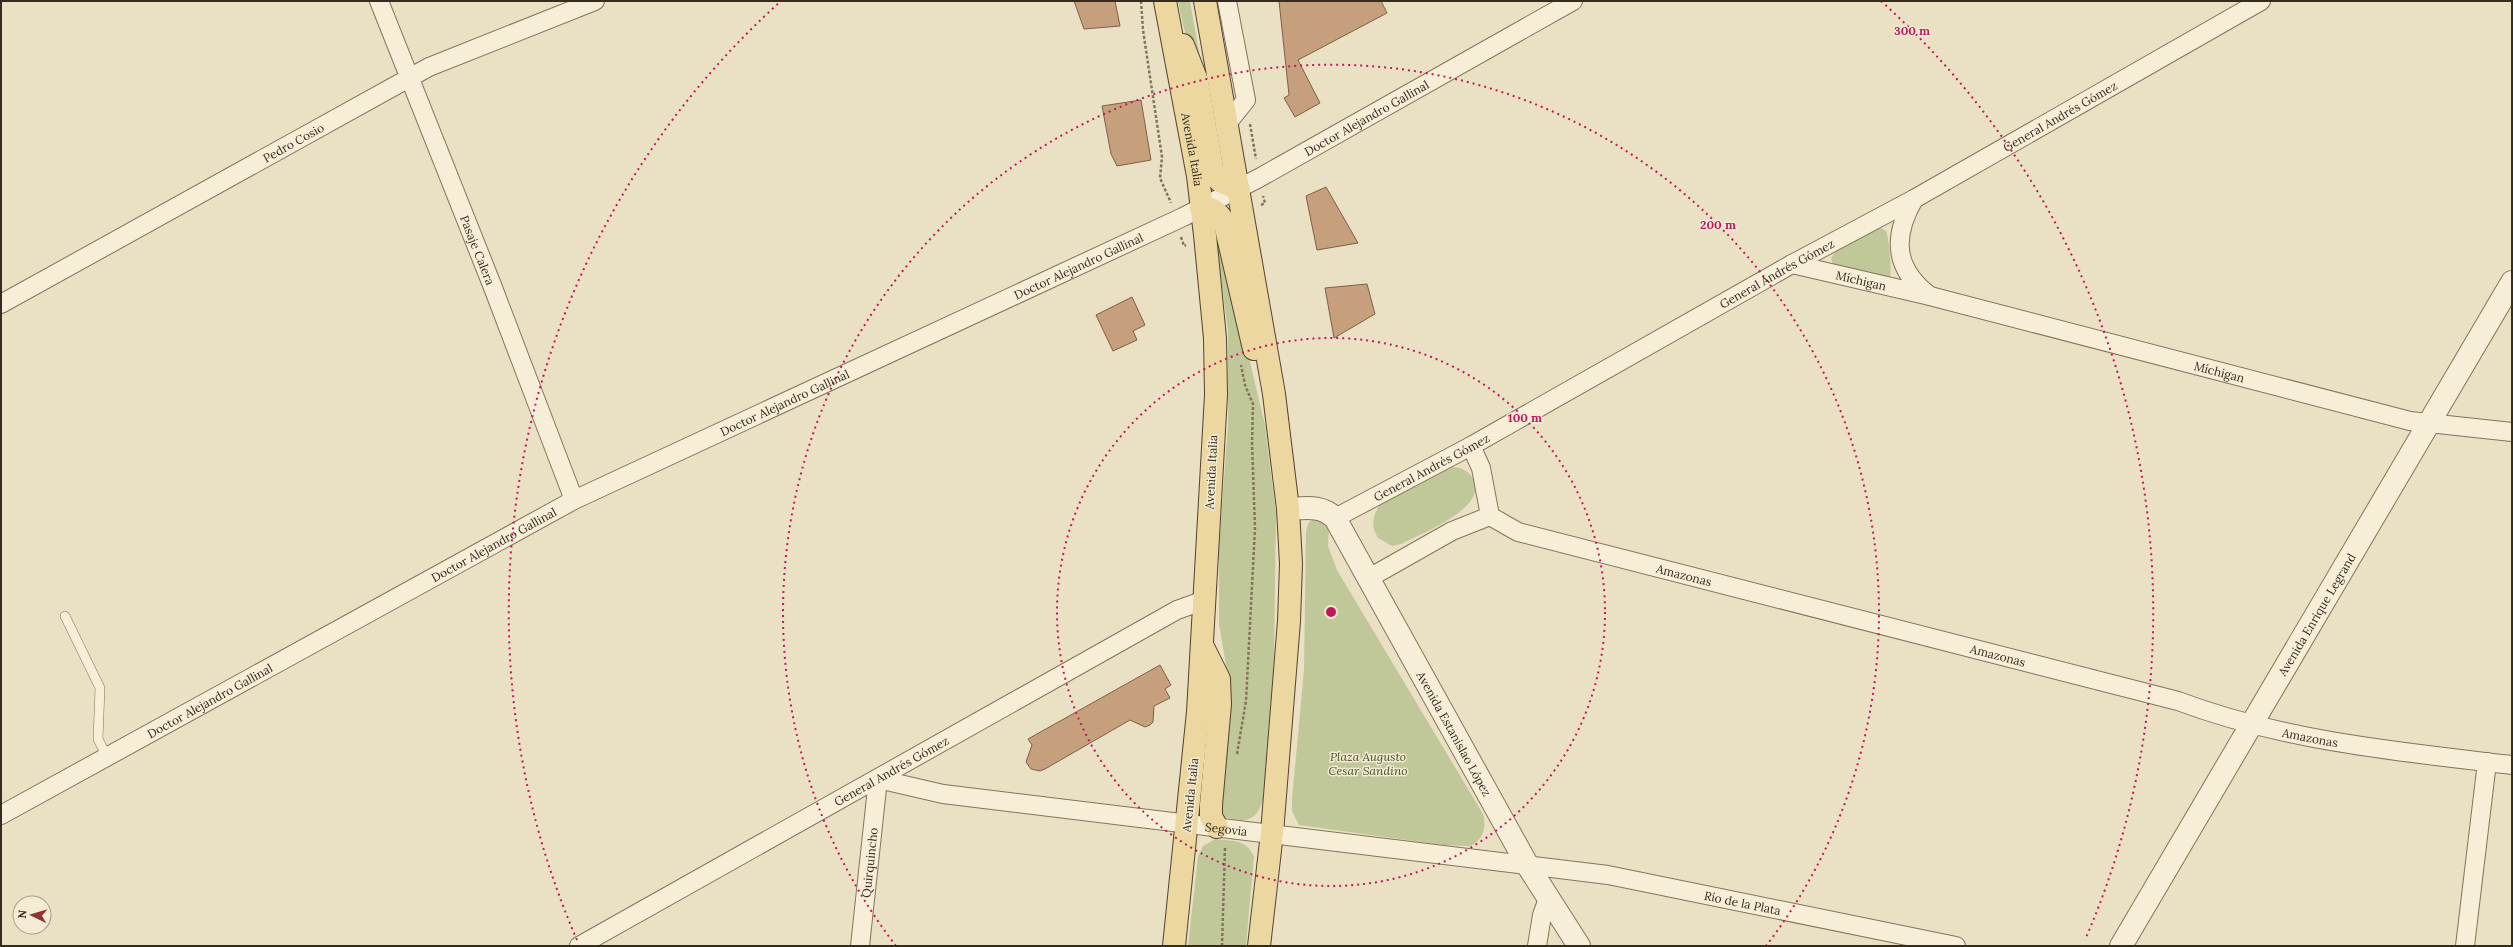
<svg xmlns="http://www.w3.org/2000/svg" width="2513" height="947" font-family="Lora,serif">
  <rect width="100%" height="100%" fill="#eae1c5"/>
  <path fill="#c0c899" d="M 1178,1 L 1190,1 L 1220,170 L 1200,80 L 1183,25 Z
    M 1881,228 L 1886,231 C 1889,237 1892,272 1890,277 L 1885,279 L 1833,265 L 1831,258 L 1836,251 L 1876,229 Z
    M 1220,237 L 1265,425 L 1276,514 L 1274,661 L 1263,799 C 1257,822 1245,823 1225,817 L 1220,809 L 1228,677 L 1219,624 L 1219,547 L 1228,425 L 1228,332 L 1216,239 Z
    M 1451,467 C 1462,467 1469,471 1474,480 C 1487,509 1420,534 1401,544 L 1392,546 L 1378,538 C 1371,527 1372,517 1379,506 L 1443,470 Z
    M 1320,518 L 1329,527 L 1328,546 L 1337,570 L 1483,814 C 1487,828 1483,840 1470,846 L 1443,845 L 1299,825 L 1292,811 L 1292,799 L 1304,670 L 1306,531 C 1308,522 1310,519 1320,518 Z
    M 1215,839 C 1232,841 1247,839 1254,857 L 1246,946 L 1188,946 L 1198,856 L 1203,846 Z"/>
  <path fill="#c69f7d" stroke="#815f44" d="M 1074,1 L 1115,1 L 1120,26 L 1084,29 Z
    M 1279,1 L 1381,1 L 1387,13 L 1298,60 L 1320,103 L 1295,117 L 1284,98 L 1289,95 Z
    M 1141,100 L 1151,160 L 1117,166 L 1111,154 L 1102,106 Z
    M 1326,187 L 1358,243 L 1317,250 L 1306,196 Z
    M 1367,284 L 1375,314 L 1334,338 L 1325,288 Z
    M 1132,297 L 1145,325 L 1133,331 L 1137,340 L 1113,351 L 1096,315 Z
    M 1160,665 L 1171,685 L 1165,689 L 1170,698 L 1154,706 L 1153,722 L 1150,725 L 1145,727 L 1130,720 L 1045,769 L 1040,771 L 1031,769 L 1026,762 L 1032,745 L 1028,739 Z"/>
  <g fill="none" stroke-linecap="round" stroke-linejoin="round">
    <defs>
      <path id="service" d="M 65,616 L 100,688 L 98,739 L 107,757"/>
      <g id="minor">
        <path id="s1" d="M 379,1 L 492,285 L 574,500"/>
        <path d="M 1225,126 L 1246,100 L 1227,1"/>
        <path id="s2" d="M 1792,264 L 1930,296 C 1894,269 1892,237 1914,199"/>
        <path id="s3" d="M 1930,296 L 2410,421 L 2512,432"/>
        <path id="s4" d="M 1,304 L 429,67 L 595,1"/>
        <path d="M 1471,446 L 1481,468 L 1490,516"/>
        <path id="s5" d="M 1335,518 L 1471,446 L 1792,264 L 1914,199 L 2261,1"/>
        <path id="s6" d="M 1369,578 L 1452,531 L 1490,516 L 1518,532 L 2178,701 C 2284,741 2400,752 2512,765"/>
        <path id="s7" d="M 1,815 L 574,500 L 1183,217 L 1259,178 L 1573,1"/>
        <path id="s8" d="M 579,946 L 1177,610 L 1205,600"/>
        <path id="s9" d="M 860,946 L 878,779 L 943,794 L 1608,875 L 1956,946"/>
        <path d="M 1537,946 L 1542,915 L 1549,896"/>
        <path d="M 2465,946 L 2487,762"/>
      </g>
      <g id="tertiary">
        <path id="s10" d="M 1288,509 C 1307,508 1321,505 1335,518 L 1528,866 L 1579,946"/>
        <path id="s11" d="M 2121,946 L 2512,282"/>
      </g>
      <g id="primary">
        <path id="s12" d="M 1165,1 L 1198,176 L 1205,235 L 1215,338 L 1216,395 L 1198,712 L 1174,946"/>
        <path d="M 1205,1 L 1274,394 L 1288,509 L 1291,564 L 1289,621 L 1272,833 L 1259,946"/>
        <path d="M 1183,45 L 1197,81 L 1213,173 L 1220,181 L 1239,189"/>
        <path d="M 1201,208 C 1214,207 1220,214 1225,224 L 1254,349"/>
        <path d="M 1203,647 L 1219,679 L 1220,704 L 1211,805 L 1211,817 L 1217,827"/>
      </g>
    </defs>
    <use href="#service" stroke="#84735c" stroke-width="10"/>
    <use href="#minor" stroke="#84735c" stroke-width="20"/>
    <use href="#tertiary" stroke="#84735c" stroke-width="24"/>
    <use href="#primary" stroke="#524230" stroke-width="24"/>
    <path stroke="#84735c" stroke-width="2.5" stroke-dasharray="3 2" stroke-linecap="butt" d="M 1141,1 L 1143,30 L 1162,157 L 1160,178 L 1171,203
      M 1250,124 L 1256,159
      M 1261,205 L 1265,203 L 1263,196
      M 1181,237 L 1184,246 L 1186,245
      M 1237,754 L 1246,701 L 1255,528 L 1252,443 L 1253,404 L 1245,385 L 1241,365
      M 1222,946 L 1225,847"/>
    <use href="#service" stroke="#f6eed7" stroke-width="9"/>
    <use href="#minor" stroke="#f6eed7" stroke-width="18"/>
    <use href="#tertiary" stroke="#f6eed7" stroke-width="22"/>
    <use href="#primary" stroke="#ebd79f" stroke-width="22"/>
  </g>
  <g fill="none" stroke="#c2185b" stroke-width="2" stroke-dasharray="2 4">
    <circle cx="1331" cy="612" r="274"/>
    <path d="M896 946A548 548 0 1 1 1766 946"/>
    <path d="M577 940A822 822 0 0 1 781 1M1881 1A822 822 0 0 1 2085 940"/>
  </g>
  <g text-anchor="middle" dominant-baseline="central" stroke-width="3" stroke-linejoin="round" paint-order="stroke">
    <g font-size="12" fill="#352b1f" stroke="#f3ebd4">
      <text stroke="none"><textPath href="#s5" startOffset="829">General Andrés Gómez</textPath></text>
      <text stroke="none"><textPath href="#s7" startOffset="1534">Doctor Alejandro Gallinal</textPath></text>
      <text stroke="none"><textPath href="#s4" startOffset="334">Pedro Cosio</textPath></text>
      <text stroke="none"><textPath href="#s12" startOffset="151">Avenida Italia</textPath></text>
      <text stroke="none"><textPath href="#s1" startOffset="268">Pasaje Calera</textPath></text>
      <text stroke="none"><textPath href="#s7" startOffset="1210">Doctor Alejandro Gallinal</textPath></text>
      <text stroke="none"><textPath href="#s5" startOffset="505">General Andrés Gómez</textPath></text>
      <text stroke="none"><textPath href="#s2" startOffset="71">Míchigan</textPath></text>
      <text stroke="none"><textPath href="#s3" startOffset="299">Míchigan</textPath></text>
      <text stroke="none"><textPath href="#s7" startOffset="886">Doctor Alejandro Gallinal</textPath></text>
      <text stroke="none"><textPath href="#s5" startOffset="109">General Andrés Gómez</textPath></text>
      <text transform="translate(1211 472) rotate(-87)">Avenida Italia</text>
      <text stroke="none"><textPath href="#s7" startOffset="562">Doctor Alejandro Gallinal</textPath></text>
      <text stroke="none"><textPath href="#s6" startOffset="340">Amazonas</textPath></text>
      <text stroke="none"><textPath href="#s11" startOffset="385">Avenida Enrique Legrand</textPath></text>
      <text stroke="none"><textPath href="#s6" startOffset="664">Amazonas</textPath></text>
      <text stroke="none"><textPath href="#s7" startOffset="238">Doctor Alejandro Gallinal</textPath></text>
      <text stroke="none"><textPath href="#s10" startOffset="296">Avenida Estanislao López</textPath></text>
      <text stroke="none"><textPath href="#s6" startOffset="987">Amazonas</textPath></text>
      <text stroke="none"><textPath href="#s8" startOffset="358">General Andrés Gómez</textPath></text>
      <text transform="translate(1190 795) rotate(-84)">Avenida Italia</text>
      <text stroke="none"><textPath href="#s9" startOffset="520">Segovia</textPath></text>
      <text stroke="none"><textPath href="#s9" startOffset="84">Quirquincho</textPath></text>
      <text stroke="none"><textPath href="#s9" startOffset="1042">Río de la Plata</textPath></text>
    </g>
    <g font-size="12" font-style="italic" fill="#435027" stroke="#f3ebd4">
      <text x="1368" y="756">Plaza Augusto<tspan x="1368" dy="14">Cesar Sandino</tspan></text>
    </g>
  </g>
  <circle cx="1331" cy="612" r="6" fill="#c2185b" stroke="#f3ebd4" stroke-width="2"/>
  <g font-size="12" text-anchor="middle" font-weight="bold" fill="#c2185b" stroke="#f3ebd4" stroke-width="3" stroke-linejoin="round" paint-order="stroke">
    <text x="1912" y="35">300 m</text>
    <text x="1718" y="229">200 m</text>
    <text x="1525" y="422">100 m</text>
  </g>
  <rect width="2513" height="947" fill="none" stroke="#352b1f" stroke-width="4"/>
  <g transform="translate(32 915) rotate(275)"><circle r="19" fill="#f3ebd4" stroke="#a79e8c"/>
  <path d="M0-3L7 15L0 10L-7 15Z" fill="#8e3531"/>
  <text y="-6" font-size="11" font-weight="bold" text-anchor="middle" fill="#352b1f">N</text>
  </g>
</svg>
